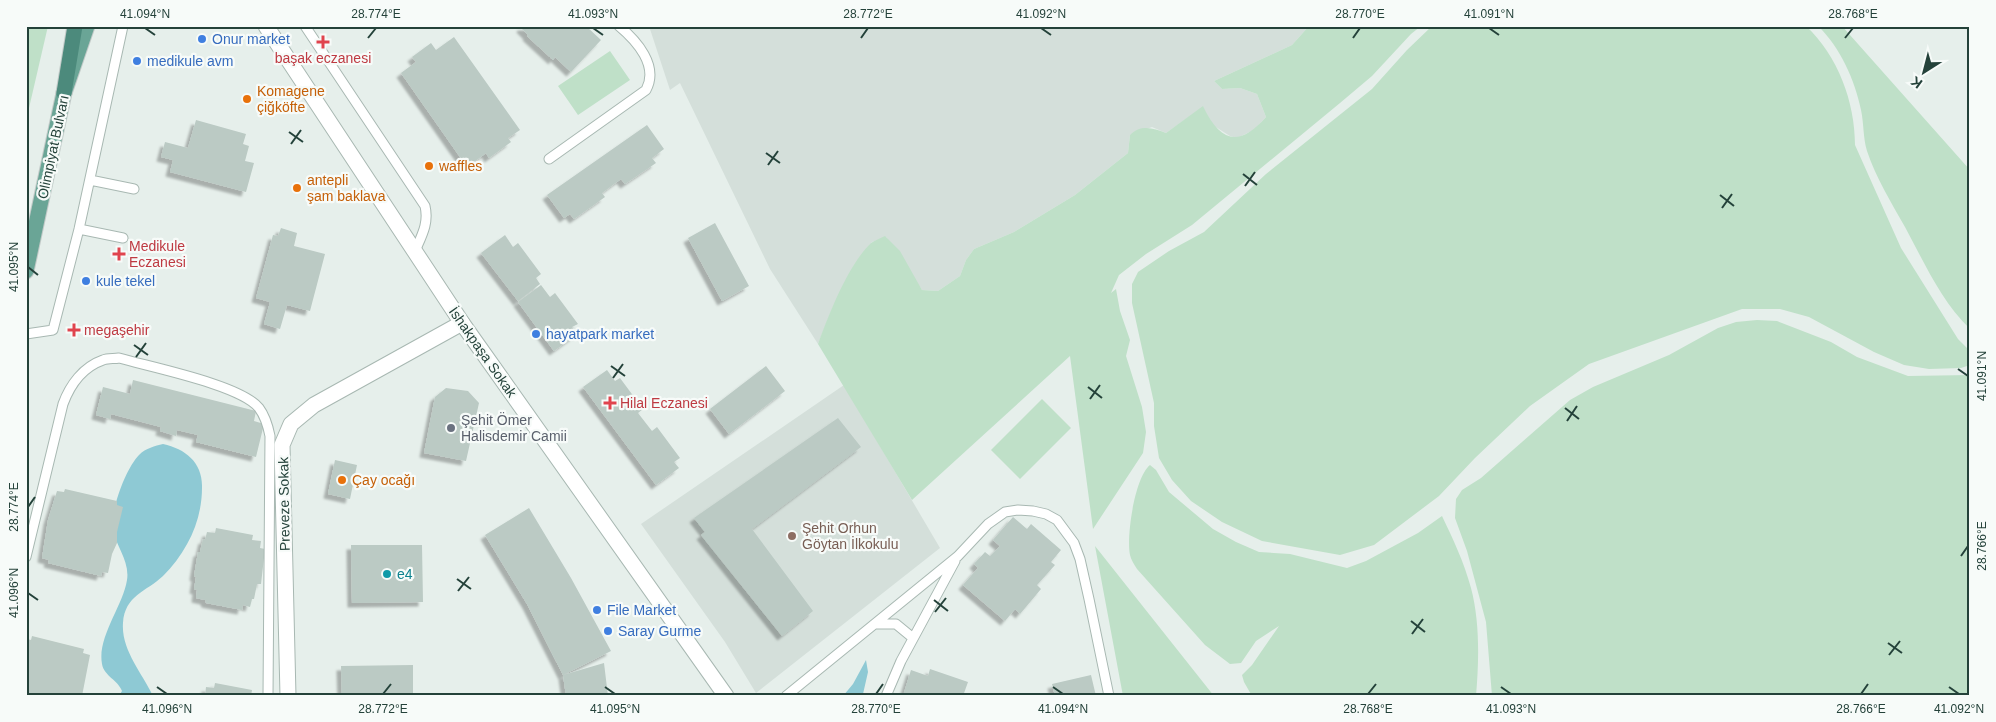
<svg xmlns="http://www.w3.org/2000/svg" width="1996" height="722" font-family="Helvetica,sans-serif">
  <defs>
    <filter id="shadow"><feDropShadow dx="-4.5" dy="4.5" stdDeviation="1" flood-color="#0004"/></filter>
  </defs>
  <rect width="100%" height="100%" fill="#e6efeb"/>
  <path fill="#d4dfda" d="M 649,26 L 1309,26 L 1292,45 L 1214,81 L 1222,89 L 1240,88 L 1257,94 L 1266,117 L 1254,130 L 1237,138 L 1230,136 L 1211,124 L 1203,107 L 1166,133 L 1152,127 L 1130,135 L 1128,153 L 1075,195 L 1014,232 L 974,249 L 966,260 L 960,276 L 938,291 L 922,290 L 886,237 L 872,242 L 854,266 L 832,309 L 818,344 L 770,269 L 680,83 L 670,90 Z
    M 844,385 L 940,548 L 756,693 L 725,642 L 641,524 Z"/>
  <path fill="#bfe0c8" d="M 26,26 L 48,26 L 26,121 Z
    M 1309,26 L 1421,26 L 1411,34 L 1372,76 L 1340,103 L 1192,225 L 1146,254 L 1119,275 L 1111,293 L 1116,289 L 1120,311 L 1130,340 L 1126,356 L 1142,407 L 1146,432 L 1143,453 L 1093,529 L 1070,356 L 912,500 L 818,344 C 829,314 848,265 871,243 C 875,240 881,238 885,236 L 900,251 L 922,290 L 938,291 L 960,276 L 966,260 L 974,249 L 1014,232 L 1075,195 L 1128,153 L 1130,135 C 1141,124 1153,128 1166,133 L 1203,106 C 1220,142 1239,148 1266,117 L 1257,94 L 1240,88 L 1222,89 L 1214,81 L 1292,45 Z
    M 1432,26 L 1806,26 C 1838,56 1855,102 1855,145 L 1901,248 L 1958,339 L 1970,351 L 1970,365 L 1961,368 L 1929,369 L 1904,365 L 1874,352 L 1809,317 L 1780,309 L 1742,309 L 1589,364 L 1530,406 L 1475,458 L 1439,496 L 1374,545 L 1340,555 L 1262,541 L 1222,522 L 1191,501 L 1172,480 L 1159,458 L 1154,426 L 1154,403 L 1132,303 L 1132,284 L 1138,272 L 1169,251 L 1204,232 L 1266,174 L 1372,89 L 1407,50 Z
    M 1818,26 L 1842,26 L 1970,170 L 1970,329 C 1941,301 1924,262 1905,227 C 1891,202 1876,178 1867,151 C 1863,138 1864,124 1861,110 C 1855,80 1840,47 1818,26 Z
    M 610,51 L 630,80 L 578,115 L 558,86 Z
    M 1757,320 L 1777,321 L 1831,342 L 1857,357 L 1908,376 L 1970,375 L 1970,696 L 1492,696 L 1486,622 L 1467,551 L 1455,518 L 1456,499 L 1462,490 L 1481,478 L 1570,400 L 1593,387 L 1669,355 L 1718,328 L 1736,322 Z
    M 1042,399 L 1071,428 L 1020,479 L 991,450 Z
    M 1150,465 L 1156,470 L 1169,492 L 1213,529 L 1236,542 L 1259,552 L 1290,554 L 1347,568 L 1366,561 L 1418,533 L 1442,516 C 1453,539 1464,562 1471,588 C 1480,622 1479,661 1476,696 L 1252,696 L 1244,682 L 1242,675 L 1252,665 L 1279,626 L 1256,641 L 1241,663 L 1230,664 L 1205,645 L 1137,569 C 1134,564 1131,560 1130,555 C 1126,536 1135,477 1150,465 Z
    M 1095,546 L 1214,696 L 1123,696 Z"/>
  <path fill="#8ec9d4" d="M 163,444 C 186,449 203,463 202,488 C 202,521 187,552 163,576 C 146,592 125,595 123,623 C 121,650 142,673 153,696 L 119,696 L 122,691 C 118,680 104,676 102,664 C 97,637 123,606 127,580 C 130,561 116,547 113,529 C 110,511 126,468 139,455 C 146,448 155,446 163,444 Z
    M 866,660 L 868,672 L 863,694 L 861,696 L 843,696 L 853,684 Z"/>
  <path fill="#bbcac4" filter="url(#shadow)" d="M 522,26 L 586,26 L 601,40 L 571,72 L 555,57 L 553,60 L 527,36 L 528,35 L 521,28 Z
    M 454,37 L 520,130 L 508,138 L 511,142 L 489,158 L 486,153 L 467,167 L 401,73 L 416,62 L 412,57 L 431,43 L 436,50 Z
    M 196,120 L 246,134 L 243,144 L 249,146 L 245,161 L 254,163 L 246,192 L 170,172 L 173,160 L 161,157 L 165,142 L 188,148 Z
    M 647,125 L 664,149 L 652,158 L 656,163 L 625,184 L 621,179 L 614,184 L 603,167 L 614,184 L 602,193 L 605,197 L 574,219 L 570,214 L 564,218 L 547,195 Z
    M 715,223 L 749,286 L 722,301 L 688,238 Z
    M 281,228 L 297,233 L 294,246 L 325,254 L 310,311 L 287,305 L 280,329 L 264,324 L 270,302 L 256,298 L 273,235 L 278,236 Z
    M 505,235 L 513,247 L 518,243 L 541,274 L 536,278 L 540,284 L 518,301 L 481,253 Z
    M 541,285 L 550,297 L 555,293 L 578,324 L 572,327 L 577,334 L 554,351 L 518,302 Z
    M 766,366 L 785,391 L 729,434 L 710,409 Z
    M 607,370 L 615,381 L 620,378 L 643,409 L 638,413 L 652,431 L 657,427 L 680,458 L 674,462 L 679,468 L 656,485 L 583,387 Z
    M 133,380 L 256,411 L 254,421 L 264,424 L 256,457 L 196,442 L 198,435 L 177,430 L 176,436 L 160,431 L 161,427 L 111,414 L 110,419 L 96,415 L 103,387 L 130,394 Z
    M 446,388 L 468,391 L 479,403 L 466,461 L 424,453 L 435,397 Z
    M 838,418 L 861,447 L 752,529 L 813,611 L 782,636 L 701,535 L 705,532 L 694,518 Z
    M 335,460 L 357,465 L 350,499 L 328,494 Z
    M 65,489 L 117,501 L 117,505 L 123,507 L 117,532 L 117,543 L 112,554 L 108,573 L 102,572 L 101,576 L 48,563 L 49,560 L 42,558 L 48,520 L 57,491 L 64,492 Z
    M 529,508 L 571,578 L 611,651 L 563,675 L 527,604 L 485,535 Z
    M 1013,517 L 1027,529 L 1031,524 L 1061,550 L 1051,562 L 1055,565 L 1037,585 L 1041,589 L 1020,614 L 1015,609 L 1005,621 L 963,585 L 978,568 L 974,564 L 985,552 L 990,556 L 1000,546 L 993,540 Z
    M 216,528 L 253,535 L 252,540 L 261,541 L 260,548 L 265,549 L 261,584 L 257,584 L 254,599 L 252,599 L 250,607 L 243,605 L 242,610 L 206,603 L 205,600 L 196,598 L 197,590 L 194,589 L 196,577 L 194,576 L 198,552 L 200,552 L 203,539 L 205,540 L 207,532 L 215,533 Z
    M 351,545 L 422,545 L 423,602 L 352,603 Z
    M 32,636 L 84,649 L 83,653 L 90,655 L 82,696 L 26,696 L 26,639 L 31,640 Z
    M 604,663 L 608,696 L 566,696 L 563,675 Z
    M 413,665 L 413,696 L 342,696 L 341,666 Z
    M 930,669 L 968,682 L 963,696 L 903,696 L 911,670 L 928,676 Z
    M 1091,675 L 1096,696 L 1055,696 L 1052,684 Z
    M 215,683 L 252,690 L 251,696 L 205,696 L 206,687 L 214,688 Z"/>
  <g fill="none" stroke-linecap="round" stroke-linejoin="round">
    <defs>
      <path id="service" d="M 305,26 L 425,206 C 429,223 422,235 415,251
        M 549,159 L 646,90 C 659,66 637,41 619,26
        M 90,180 L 134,189
        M 79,229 L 123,238
        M 26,334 L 53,330 L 79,229 L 123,26
        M 26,557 L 63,404 C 70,385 83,367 103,360 C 108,358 114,359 119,358 C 150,367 241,385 259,408 C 265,416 268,426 270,436 L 268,696
        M 875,624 L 896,624 L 913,638
        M 786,696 L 958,556 L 988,524 L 1005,512 L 1018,510 L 1033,511 L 1046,514 L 1057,520 L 1074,543 L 1080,559 L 1089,599 L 1109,696
        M 886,696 L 901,661 L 955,561"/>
      <path id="minor" d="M 288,696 L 282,445 L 291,424 L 314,405 L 462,323"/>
      <path id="tertiary" d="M 266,26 L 462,323 L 726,696"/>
      <path id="primary" d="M 26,271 L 64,93 L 87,26"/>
      <path id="trunk" d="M 64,93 L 75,26"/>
    </defs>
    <use href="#service" stroke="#a8b8b2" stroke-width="11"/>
    <use href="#minor" stroke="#a8b8b2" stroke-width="17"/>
    <use href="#tertiary" stroke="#a8b8b2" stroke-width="17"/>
    <use href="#primary" stroke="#c2cac8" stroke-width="17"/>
    <use href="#trunk" stroke="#c2cac8" stroke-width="17"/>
    <use href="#service" stroke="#fff" stroke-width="9"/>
    <use href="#minor" stroke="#fff" stroke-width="15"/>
    <use href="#tertiary" stroke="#fff" stroke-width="15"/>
    <use href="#primary" stroke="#6aa596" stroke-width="15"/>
    <use href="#trunk" stroke="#4c8a7c" stroke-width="15"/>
  </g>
  <path fill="none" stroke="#24423a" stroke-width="2" d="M 145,28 L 155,35M 593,28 L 603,35M 1041,28 L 1051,35M 1489,28 L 1499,35M 368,38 L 376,28M 861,38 L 868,28M 1353,38 L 1360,28M 1845,38 L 1853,28M 289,132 L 303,142M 291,144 L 301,130M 766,153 L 780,163M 768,165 L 778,151M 1243,174 L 1257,185M 1245,186 L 1255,172M 1720,195 L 1734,206M 1722,208 L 1732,194M 28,267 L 38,275M 134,345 L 148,355M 136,357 L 146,343M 611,366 L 625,376M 1958,369 L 1968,376M 613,378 L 623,364M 1088,387 L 1102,398M 1090,399 L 1100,385M 1565,408 L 1579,419M 1567,421 L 1577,406M 28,507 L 35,497M 1961,556 L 1968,546M 457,579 L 471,589M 458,591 L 469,577M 28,593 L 38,600M 934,600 L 948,611M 935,612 L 946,598M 1411,621 L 1425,632M 1412,634 L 1423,619M 1888,643 L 1902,653M 1889,655 L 1900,641M 157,687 L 167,694M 605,687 L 615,694M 1053,687 L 1063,694M 1501,687 L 1511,694M 1949,687 L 1959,694M 383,694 L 391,684M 876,694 L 883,684M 1368,694 L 1376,684M 1861,694 L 1868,684"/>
  <g fill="#3f7fe0" stroke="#f7fbf9" stroke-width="2">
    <circle cx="202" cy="39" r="5"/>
    <circle cx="137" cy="61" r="5"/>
    <circle cx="86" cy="281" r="5"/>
    <circle cx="536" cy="334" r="5"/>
    <circle cx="597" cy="610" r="5"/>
    <circle cx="608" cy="631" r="5"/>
  </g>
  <g fill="#e0444e" stroke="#f7fbf9" stroke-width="2">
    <path d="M320.5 34.5h5v5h5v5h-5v5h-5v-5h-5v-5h5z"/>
    <path d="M116.5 246.5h5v5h5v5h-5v5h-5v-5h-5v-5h5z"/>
    <path d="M71.5 322.5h5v5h5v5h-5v5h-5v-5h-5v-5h5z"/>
    <path d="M607.5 395.5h5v5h5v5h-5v5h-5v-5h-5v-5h5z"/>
  </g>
  <g fill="#e8710a" stroke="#f7fbf9" stroke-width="2">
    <circle cx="247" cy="99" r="5"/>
    <circle cx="429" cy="166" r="5"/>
    <circle cx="297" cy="188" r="5"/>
    <circle cx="342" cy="480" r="5"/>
  </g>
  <circle fill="#6b7280" stroke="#f7fbf9" stroke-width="2" cx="451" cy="428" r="5"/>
  <circle fill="#8d6e63" stroke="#f7fbf9" stroke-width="2" cx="792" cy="536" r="5"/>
  <circle fill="#0f9aa8" stroke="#f7fbf9" stroke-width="2" cx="387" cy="574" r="5"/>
  <g text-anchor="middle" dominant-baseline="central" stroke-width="4.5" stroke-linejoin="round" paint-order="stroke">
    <g font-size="14" fill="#366cbe" stroke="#f7fbf9" text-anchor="start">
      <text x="212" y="39">Onur market</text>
      <text x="147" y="61">medikule avm</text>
      <text x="96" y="281">kule tekel</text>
      <text x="546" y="334">hayatpark market</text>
      <text x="607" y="610">File Market</text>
      <text x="618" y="631">Saray Gurme</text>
    </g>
    <g font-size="14" fill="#be3a42" stroke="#f7fbf9" text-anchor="start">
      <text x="323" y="58" text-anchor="middle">başak eczanesi</text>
      <text x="129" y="246">Medikule<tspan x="129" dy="16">Eczanesi</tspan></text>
      <text x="84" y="330">megaşehir</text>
      <text x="620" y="403">Hilal Eczanesi</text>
    </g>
    <g font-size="14" fill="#c56008" stroke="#f7fbf9" text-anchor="start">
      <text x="257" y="91">Komagene<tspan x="257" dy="16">çiğköfte</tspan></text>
      <text x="439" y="166">waffles</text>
      <text x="307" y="180">antepli<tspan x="307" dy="16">şam baklava</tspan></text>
      <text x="352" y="480">Çay ocağı</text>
    </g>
    <g font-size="14" fill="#24423a" stroke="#f7fbf9">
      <text transform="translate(53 147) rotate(-78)">Olimpiyat Bulvarı</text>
      <text transform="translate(483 352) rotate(55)">İshakpaşa Sokak</text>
      <text transform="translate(284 504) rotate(-91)">Preveze Sokak</text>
    </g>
    <g font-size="14" fill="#5b616d" stroke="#f7fbf9" text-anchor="start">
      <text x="461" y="420">Şehit Ömer<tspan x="461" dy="16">Halisdemir Camii</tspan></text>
    </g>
    <g font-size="14" fill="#785e54" stroke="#f7fbf9" text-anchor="start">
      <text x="802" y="528">Şehit Orhun<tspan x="802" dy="16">Göytan İlkokulu</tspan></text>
    </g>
    <g font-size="14" fill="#0d838f" stroke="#f7fbf9" text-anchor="start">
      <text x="397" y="574">e4</text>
    </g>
  </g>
  <rect width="1996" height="722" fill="none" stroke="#f7fbf9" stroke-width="55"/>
  <g transform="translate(1924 72) rotate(216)" stroke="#f7fbf9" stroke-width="4" paint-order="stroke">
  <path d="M0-4L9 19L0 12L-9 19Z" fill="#24423a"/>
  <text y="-8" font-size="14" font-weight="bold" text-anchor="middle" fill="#24423a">K</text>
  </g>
  <rect x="28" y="28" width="1940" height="666" fill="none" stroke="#24423a" stroke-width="2"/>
  <g font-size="12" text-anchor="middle" fill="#24423a">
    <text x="145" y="18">41.094°N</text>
    <text x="376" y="18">28.774°E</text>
    <text x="593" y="18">41.093°N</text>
    <text x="868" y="18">28.772°E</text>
    <text x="1041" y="18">41.092°N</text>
    <text x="1360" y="18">28.770°E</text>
    <text x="1489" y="18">41.091°N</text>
    <text x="1853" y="18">28.768°E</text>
    <text transform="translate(14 267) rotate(-90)" y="4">41.095°N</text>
    <text transform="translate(1982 376) rotate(-90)" y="4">41.091°N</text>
    <text transform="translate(14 507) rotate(-90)" y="4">28.774°E</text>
    <text transform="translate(1982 546) rotate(-90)" y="4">28.766°E</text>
    <text transform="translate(14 593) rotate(-90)" y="4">41.096°N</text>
    <text x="167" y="713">41.096°N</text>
    <text x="383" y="713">28.772°E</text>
    <text x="615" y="713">41.095°N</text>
    <text x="876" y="713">28.770°E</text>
    <text x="1063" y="713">41.094°N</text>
    <text x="1368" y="713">28.768°E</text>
    <text x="1511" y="713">41.093°N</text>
    <text x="1861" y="713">28.766°E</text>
    <text x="1959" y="713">41.092°N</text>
  </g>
</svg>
